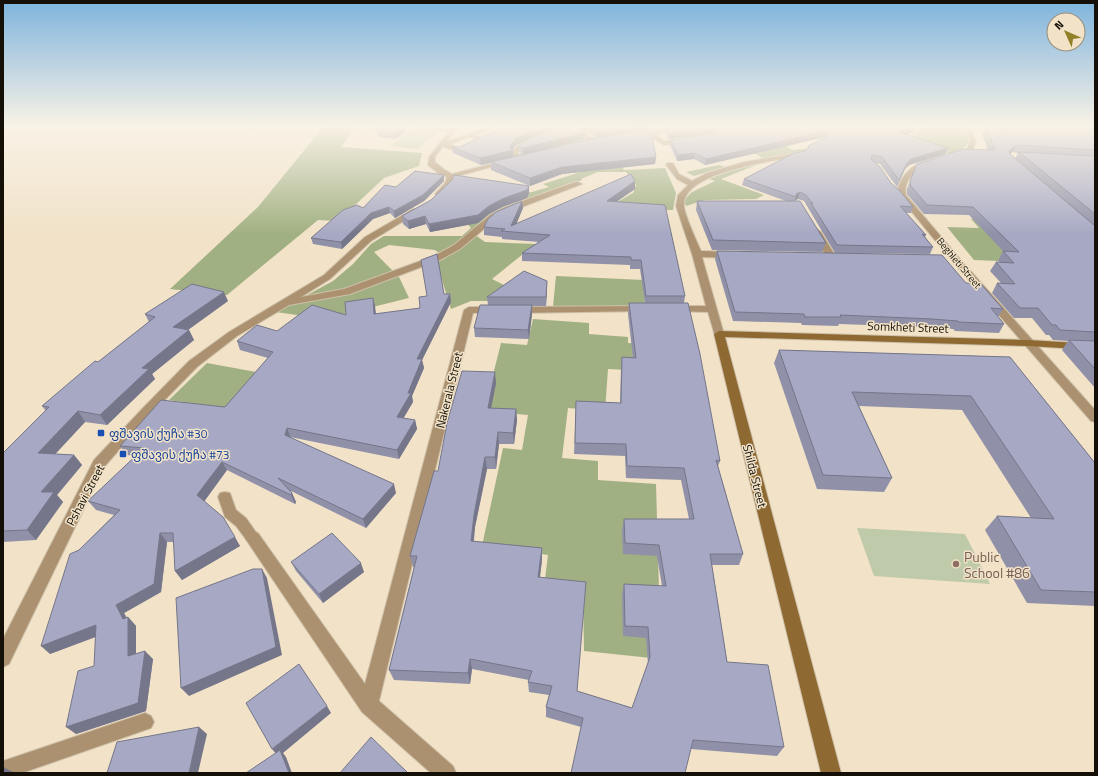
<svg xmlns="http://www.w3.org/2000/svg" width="1098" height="776" font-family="'Titillium Web','Noto Sans Georgian',sans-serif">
  <rect width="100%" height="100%" fill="#f1e2c8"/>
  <path fill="#bfcaaa" d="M 413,127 L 439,130 L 418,149 L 391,146 Z
    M 857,528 L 965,534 L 990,584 L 874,576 Z"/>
  <path fill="#a1b082" d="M 324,126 L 357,126 L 341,147 L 422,153 L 419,166 L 384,178 L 338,221 L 318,220 L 227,295 L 170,289 L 258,207 Z
    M 924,126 L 963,126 L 970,139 C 957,168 927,147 909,137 Z
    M 776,141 L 793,150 L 810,148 L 817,152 L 765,159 L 750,151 Z
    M 618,160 L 624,170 L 665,168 L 676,193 L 673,210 L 630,209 L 574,218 L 619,201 L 633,193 L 636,185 L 626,172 L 598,172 L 581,179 L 582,180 L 501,210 L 471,232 L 485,242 L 536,244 L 545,234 L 564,221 L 492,279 L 510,288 L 493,301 L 471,301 L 451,309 L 438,267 L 432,264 L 446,258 L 435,250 L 389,245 L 374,252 L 399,277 L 409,298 L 324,319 L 276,312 L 333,281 L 353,264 L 371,244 L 384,236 L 462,236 L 471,228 L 461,216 L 487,197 L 532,192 L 549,187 L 543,184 Z
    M 759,164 L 721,179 L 764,195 L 756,199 L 705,200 L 686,206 L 684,200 L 692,192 L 715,181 L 709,179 L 733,170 Z
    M 719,165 L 725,167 L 694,176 L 686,172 Z
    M 971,219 L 983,219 L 1026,262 L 974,260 L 947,227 L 979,228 Z
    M 556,276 L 644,280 L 645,306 L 553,307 Z
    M 533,319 L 589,323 L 589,334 L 628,337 L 628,343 L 645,344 L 646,371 L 608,369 L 605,411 L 568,408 L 562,458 L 598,461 L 598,480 L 656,484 L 661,659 L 584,651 L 583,594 L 544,587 L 548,555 L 482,546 L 503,448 L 522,450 L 528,415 L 484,411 L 501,343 L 527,345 Z
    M 207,363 L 261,373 L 228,409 L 169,400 Z"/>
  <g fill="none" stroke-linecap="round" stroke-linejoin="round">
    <defs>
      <path id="lane" d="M 411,126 L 428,126 L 452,128 L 455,130 L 452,132 L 414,128 Z
        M 490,126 L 498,126 L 475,135 L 487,139 L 487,141 L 459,152 L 438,145 ZM 470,137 L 479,140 L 459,148 L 450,144 Z
        M 685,139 L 687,140 L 687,142 L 664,145 L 661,143 L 664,141 Z
        M 533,140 L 536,142 L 535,143 C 528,146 521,147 517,153 L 525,157 L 525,159 L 521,159 L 511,154 L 517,146 Z
        M 225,492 L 230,493 L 236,510 L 246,518 L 260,538 L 258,542 L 253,544 L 248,542 L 236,526 L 225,517 L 218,497 L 220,493 Z
        M 145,713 L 151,716 L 154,722 L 151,728 L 22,773 L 3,773 L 3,761 Z"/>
      <path id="street" d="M 453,126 L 459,126 L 435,157 L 435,162 L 445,170 L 452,174 L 506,160 L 510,162 L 454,177 C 452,185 447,193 439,196 L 435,194 L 445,183 L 447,177 L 439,174 L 428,165 L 429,157 Z
        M 585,126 L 592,126 L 587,131 L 586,134 L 596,140 L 596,142 L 592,142 L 580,135 L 581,130 Z
        M 690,126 L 705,126 L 702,128 L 655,134 L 666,142 L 666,144 L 664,145 L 648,135 L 636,137 L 633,135 L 636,133 Z
        M 964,126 L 970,126 L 976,141 L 973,150 L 958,155 L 954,155 L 954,153 L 967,149 L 970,141 Z
        M 802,152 L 805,154 L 804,155 C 779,161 683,170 684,205 C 684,214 697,242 701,251 L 732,252 L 737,255 L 732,258 L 702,257 L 724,334 L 723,336 L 715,336 L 708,312 L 669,311 L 668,309 L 673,306 L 706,306 L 692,254 L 676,206 L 678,195 L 688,185 L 677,179 L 666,165 L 667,163 L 673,163 L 679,174 L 692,181 L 707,173 L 744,162 Z
        M 931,160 L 935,162 L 933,163 C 919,168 903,177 906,195 L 958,257 L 1095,410 L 1095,422 L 1091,421 L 952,261 L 898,195 C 897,188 899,185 902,179 C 909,167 918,163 931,160 Z
        M 575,182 L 578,182 L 582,184 L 509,212 L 496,219 L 460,249 L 440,260 L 350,294 L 289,305 L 237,336 L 197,367 L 151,414 L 104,467 L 9,664 L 3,667 L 3,639 L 94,460 L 143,408 L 189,361 L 229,332 L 324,275 L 365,237 L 413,209 L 416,209 L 420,211 L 371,241 L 330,279 L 301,297 L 344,289 L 434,256 L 454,245 L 490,215 L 503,208 Z
        M 817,229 L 821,232 L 836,257 L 834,259 L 828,259 L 826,257 L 813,232 Z
        M 645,306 L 650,309 L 649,311 L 515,313 L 510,310 L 515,307 Z
        M 469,307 L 495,307 L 500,310 L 495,313 L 473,313 L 379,701 L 453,766 L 456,773 L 431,773 L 362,712 L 245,538 L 248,533 L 253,531 L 258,533 L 365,684 L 464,310 Z"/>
      <path id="secondary" d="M 719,331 L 1028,340 L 1095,344 L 1095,350 L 1028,346 L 725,337 L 841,773 L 821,773 L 714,334 Z"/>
    </defs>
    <use href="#lane" stroke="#cec0a9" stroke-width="2"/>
    <use href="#street" stroke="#cec0a9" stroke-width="2"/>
    <use href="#secondary" stroke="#cec0a9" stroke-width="2"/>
    <use href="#lane" fill="#ab916f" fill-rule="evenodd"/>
    <use href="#street" fill="#ab916f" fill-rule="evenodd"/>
    <use href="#secondary" fill="#8e6932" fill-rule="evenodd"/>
  </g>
  <path fill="#9091a9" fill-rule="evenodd" d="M 374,126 L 405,126 L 406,131 L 395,139 L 379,137 Z
    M 512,126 L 583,126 L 582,127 L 579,126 L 579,129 L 584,139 L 524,154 L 595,137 L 588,133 L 588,127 L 589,126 L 649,126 L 648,130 L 656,157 L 655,164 L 562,174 L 530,186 L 491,170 L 491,163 L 481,165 L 453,153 L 452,147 L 459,147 ZM 522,143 L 519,146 L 519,152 L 523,155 L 514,157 L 512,150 L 516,145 Z
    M 688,126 L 916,126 L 914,132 L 907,134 L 945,154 L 909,165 L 905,169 L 897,187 L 880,164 L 875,163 L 891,183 L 913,207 L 911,213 L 906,213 L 926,235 L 925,237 L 933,247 L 930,254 L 835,253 L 804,201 L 798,199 L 795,201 L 826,243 L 822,252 L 712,250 L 696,210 L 697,201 L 786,201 L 742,185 L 744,179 L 806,151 L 808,146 L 825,137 L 705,165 L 694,159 L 677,161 L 670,145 L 671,140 L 712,133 L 711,133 L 668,139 L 666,134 L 667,128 Z
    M 986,126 L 992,128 L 989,126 L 1095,126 L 1095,388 L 1062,350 L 1068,341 L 1053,340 L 1049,335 L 1046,335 L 1032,318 L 1014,318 L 992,293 L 997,283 L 1001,283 L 990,271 L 996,262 L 1000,262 L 998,261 L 1003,251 L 1004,252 L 969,215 L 924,214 L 907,194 L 907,189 L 917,164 L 988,150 L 982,134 ZM 1012,152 L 1018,153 L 1015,159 L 1010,154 Z
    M 444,181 L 424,201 L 395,218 L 390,213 L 373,219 L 342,249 L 313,244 L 311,238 L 363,208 L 396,187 Z
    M 529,186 L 529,193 L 527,198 L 502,207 L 489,214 L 478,223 L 430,232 L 426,224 L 409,229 L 403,224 L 402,216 Z
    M 635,189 L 616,202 L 685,296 L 684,303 L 720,461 L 718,466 L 743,554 L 739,565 L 712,565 L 727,662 L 784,747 L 777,756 L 691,749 L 581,727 L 546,717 L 546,707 L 549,695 L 529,692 L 528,682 L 529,680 L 472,669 L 470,684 L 394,680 L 389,670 L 414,567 L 413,567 L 410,556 L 438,471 L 496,383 L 491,408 L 516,409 L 517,420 L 514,444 L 499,444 L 496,469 L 487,469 L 475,527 L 474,541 L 542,548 L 542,560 L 540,578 L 577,691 L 632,708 L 648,664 L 646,638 L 623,636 L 622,595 L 624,584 L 662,586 L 657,556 L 623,554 L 622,531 L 624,519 L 689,519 L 681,480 L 626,478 L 625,456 L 574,454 L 576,401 L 620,403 L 621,369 L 622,357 L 633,358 L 628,314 L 629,303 L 645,303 L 640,269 L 630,269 L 630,265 L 522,261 L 522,253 L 539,242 L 502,239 L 502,237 L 484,235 L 484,227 L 522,201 L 523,208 L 516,224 Z
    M 717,251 L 966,283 L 1003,309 L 998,317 L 1004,324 L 999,333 L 955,331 L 953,329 L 928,327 L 839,324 L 838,326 L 802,325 L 801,323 L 733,321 L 715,259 Z
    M 547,281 L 546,306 L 532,306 L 532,314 L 529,339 L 475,337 L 474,328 L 488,305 L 487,297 Z
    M 444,294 L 450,294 L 451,302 L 422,360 L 424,368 L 412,396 L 413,402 L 403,418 L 415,420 L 417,429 L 399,459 L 290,437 L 396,493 L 366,528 L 291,491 L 296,502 L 295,504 L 227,470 L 204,502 L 240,546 L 182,580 L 175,571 L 174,542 L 167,542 L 161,592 L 124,613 L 127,618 L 128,617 L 136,626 L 136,654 L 153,659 L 146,711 L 76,734 L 94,666 L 96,637 L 50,654 L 79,550 L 114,515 L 96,510 L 88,501 L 136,456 L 127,455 L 120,446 L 225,407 L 268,358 L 240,350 L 237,341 L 277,331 L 346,315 L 373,298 L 375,306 L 376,314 L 420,308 Z
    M 228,301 L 188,330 L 189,330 L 194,340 L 152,374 L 155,379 L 107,425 L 85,422 L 55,454 L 74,455 L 82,465 L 57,495 L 63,502 L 36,540 L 3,542 L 3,453 L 46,411 L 42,406 L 98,362 L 149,322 L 145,314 Z
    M 779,350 L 1010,357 L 1095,463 L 1095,606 L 1027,603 L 985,530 L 997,516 L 1031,518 L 962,410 L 859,406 L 892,478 L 884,492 L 817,489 L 774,363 Z
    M 291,562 L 364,572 L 323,603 L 296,571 Z"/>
  <path fill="#757689" d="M 404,126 L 405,126 L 406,131 L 395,139 L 394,133 Z
    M 634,126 L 649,126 L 648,130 L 595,137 L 596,131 Z
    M 664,126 L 681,126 L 664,128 Z
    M 916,126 L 914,132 L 897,138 L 899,132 Z
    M 545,127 L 545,134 L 516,145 L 512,151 L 513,150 L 514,157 L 481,165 L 480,158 L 510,146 L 516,138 Z
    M 712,127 L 711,133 L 668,139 L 669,133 Z
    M 826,131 L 825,137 L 705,165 L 706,159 Z
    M 584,133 L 584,139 L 524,155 L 523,148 Z
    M 1016,145 L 1012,152 L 1006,159 L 1009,151 Z
    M 948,148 L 945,154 L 909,165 L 905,169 L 897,187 L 907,163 L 911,159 Z
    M 695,153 L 694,159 L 677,161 L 678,155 Z
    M 656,157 L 655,164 L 562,174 L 530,186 L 530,178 L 562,167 Z
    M 444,175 L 444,181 L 424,201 L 395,218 L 394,211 Z
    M 635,181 L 635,189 L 606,209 L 607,201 Z
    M 529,186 L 529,193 L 527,198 L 502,207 L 489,214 L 478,223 L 430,232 L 429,224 L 489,206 Z
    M 800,192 L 798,199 L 795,200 L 796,194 Z
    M 522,201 L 523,208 L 513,232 L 511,226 Z
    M 389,207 L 390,213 L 373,219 L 342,249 L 341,242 L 371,213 Z
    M 425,216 L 426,224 L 409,229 L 408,221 Z
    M 547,281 L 547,290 L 546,306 L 546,297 Z
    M 224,292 L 228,301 L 178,337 L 173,327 Z
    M 450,294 L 451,302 L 422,360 L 424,368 L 412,396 L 413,402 L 399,426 L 397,417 L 408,393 L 417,359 Z
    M 373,298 L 375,306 L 376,323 L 374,314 Z
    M 532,305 L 532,314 L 529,339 L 528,330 Z
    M 189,330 L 194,340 L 152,374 L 155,379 L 107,425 L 100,415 L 142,368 Z
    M 495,372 L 496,383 L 489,419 L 488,408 Z
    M 516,409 L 517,420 L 514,444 L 513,433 Z
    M 78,411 L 85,422 L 47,463 L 38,453 Z
    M 415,420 L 417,429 L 399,459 L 397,450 Z
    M 287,428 L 290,437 L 288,443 L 285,435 Z
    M 498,432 L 499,444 L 496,469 L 495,457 Z
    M 74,455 L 82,465 L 57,495 L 63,502 L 36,540 L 27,530 L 41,492 Z
    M 485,457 L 487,469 L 475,527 L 472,553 L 471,541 L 474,515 Z
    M 222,462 L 227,470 L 202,504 L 197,495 Z
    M 394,484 L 396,493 L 366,528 L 363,519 Z
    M 292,493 L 296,502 L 295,504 L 291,495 Z
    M 160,533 L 167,542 L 161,592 L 124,613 L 128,621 L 128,617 L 136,626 L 136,664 L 128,656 L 116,605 Z
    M 235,537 L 240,546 L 182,580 L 175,571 Z
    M 542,548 L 542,560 L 538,589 L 538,577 Z
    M 361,563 L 364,572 L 323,603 L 319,594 Z
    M 262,569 L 267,578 L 282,655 L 189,696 L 181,688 Z
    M 96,625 L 105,633 L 50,654 L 41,646 Z
    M 145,651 L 153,659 L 146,711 L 76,734 L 66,727 Z
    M 470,659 L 472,669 L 470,684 L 468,673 Z
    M 327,706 L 331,713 L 283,753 L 286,757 L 292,773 L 289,773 L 278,756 L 272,749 Z
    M 199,727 L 207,734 L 198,773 L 189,773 Z
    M 3,767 L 15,773 L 3,773 Z"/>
  <path fill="#a7a9c4" stroke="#757689" d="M 376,126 L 404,126 L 394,133 L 378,131 Z
    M 512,126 L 579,126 L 579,129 L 584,133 L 523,148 L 519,146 L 522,142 L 552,130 L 551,128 L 545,127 L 516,138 L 510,146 L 510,148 L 513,150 L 480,158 L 452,147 L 459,147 L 488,134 Z
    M 589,126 L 634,126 L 596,131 L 588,127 Z
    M 688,126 L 916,126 L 899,132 L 948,148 L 911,159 L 907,163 L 899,180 L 882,157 L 872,155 L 871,159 L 880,167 L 891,183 L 900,191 L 913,207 L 900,206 L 926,235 L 922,234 L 933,247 L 837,245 L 811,203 L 813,203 L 811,202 L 806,195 L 800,192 L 796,194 L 796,197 L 744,179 L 794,153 L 806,151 L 809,148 L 808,146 L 828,136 L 826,131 L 706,159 L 695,153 L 678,155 L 671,140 L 714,133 L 717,130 L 712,127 L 669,133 L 667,128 Z
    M 986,126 L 1009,133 L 1001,126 L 1087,126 L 1095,131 L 1095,150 L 1016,145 L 1009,151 L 1010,154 L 1095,226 L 1095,332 L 1060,330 L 1056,325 L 1052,325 L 1038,308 L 1020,308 L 997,283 L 1015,284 L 996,262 L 1014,263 L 1003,251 L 1019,252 L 973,207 L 927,205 L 911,186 L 910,181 L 917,164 L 963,149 L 995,150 Z
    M 648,130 L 651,131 L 656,157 L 562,167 L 530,178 L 491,162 L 595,138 Z
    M 1019,152 L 1095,156 L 1095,214 Z
    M 415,171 L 444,175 L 423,195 L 394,211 L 389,207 L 371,213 L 341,242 L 311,238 L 343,210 L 357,205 L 363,208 L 385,185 L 396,187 Z
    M 631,174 L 635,181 L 607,201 L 665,205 L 685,296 L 646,296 L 641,260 L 631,260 L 631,257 L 522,253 L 550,235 L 501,231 L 505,229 L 484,227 L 488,219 L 496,212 L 522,201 L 511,226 Z
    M 454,175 L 529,186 L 527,190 L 502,199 L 489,206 L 478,215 L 429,224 L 425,216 L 408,221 L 402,216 L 431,200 L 452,180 Z
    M 697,201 L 800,201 L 826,243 L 713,240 Z
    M 717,251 L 942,255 L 966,283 L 981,284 L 1003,309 L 991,308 L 1004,324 L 959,322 L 958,321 L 932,319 L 840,315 L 841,317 L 805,317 L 804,314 L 735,312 Z
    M 437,254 L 444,294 L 450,294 L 417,359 L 422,359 L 408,393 L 411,393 L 397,417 L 415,420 L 397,450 L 287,428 L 285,435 L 394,484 L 363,519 L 278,478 L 292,493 L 291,495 L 222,462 L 197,495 L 223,517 L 235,537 L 175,571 L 173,533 L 160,533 L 154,584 L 116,605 L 123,619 L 128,617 L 128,656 L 145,651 L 138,703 L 66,727 L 78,671 L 94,666 L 96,625 L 41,646 L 70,554 L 79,550 L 120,510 L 88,501 L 144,448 L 120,446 L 161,400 L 225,407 L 273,352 L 237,341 L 257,325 L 277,331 L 312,305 L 346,315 L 345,302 L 373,298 L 374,314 L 420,308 L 419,297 L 427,296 L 421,260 Z
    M 524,271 L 547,281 L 546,297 L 487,297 Z
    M 192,284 L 224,292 L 173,327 L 189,330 L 142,368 L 149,369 L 100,415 L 78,411 L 38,453 L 74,455 L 41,492 L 54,492 L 27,530 L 3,531 L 3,453 L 49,407 L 42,406 L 95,361 L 98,362 L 155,317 L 145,314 Z
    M 629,303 L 688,303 L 700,354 L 720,461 L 716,460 L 743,554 L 710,554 L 727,662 L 768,665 L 784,747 L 693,740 L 685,773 L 571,773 L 583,718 L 546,707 L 552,686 L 528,682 L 532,671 L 470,659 L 468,673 L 389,670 L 417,556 L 410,556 L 434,471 L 438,471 L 447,423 L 462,371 L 495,372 L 488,408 L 516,409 L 513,433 L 498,432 L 495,457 L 485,457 L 474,515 L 471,541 L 542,548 L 538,577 L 586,582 L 577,691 L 632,708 L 650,657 L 648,627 L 625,626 L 624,584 L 666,586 L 659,545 L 625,543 L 624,519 L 694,519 L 684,468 L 627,466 L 626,444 L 575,443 L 576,401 L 621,403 L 622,357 L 636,358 Z
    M 480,305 L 532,305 L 528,330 L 474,328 Z
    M 1069,340 L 1095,341 L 1095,369 Z
    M 779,350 L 1010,357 L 1095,463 L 1095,592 L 1041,590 L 997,516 L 1054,519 L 971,396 L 852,392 L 892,478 L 823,475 Z
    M 332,533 L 361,563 L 319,594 L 291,562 Z
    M 253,569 L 262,569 L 276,647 L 181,688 L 176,598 Z
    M 299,664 L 327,706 L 272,749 L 246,703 Z
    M 199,727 L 189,773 L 107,773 L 117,742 Z
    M 371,737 L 407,772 L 406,773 L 340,773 Z
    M 280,750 L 289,773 L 246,773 Z"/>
  <linearGradient id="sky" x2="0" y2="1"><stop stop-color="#7eb4dd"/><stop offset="0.54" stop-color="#f9f2e6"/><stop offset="1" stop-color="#f9f2e6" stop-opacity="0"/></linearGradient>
  <rect width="1098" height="234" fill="url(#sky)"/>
  <g fill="#1a4fb4" stroke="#f1e2c8" stroke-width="1.5">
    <rect x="97" y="429" width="8" height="8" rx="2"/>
    <rect x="119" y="450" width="8" height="8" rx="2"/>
  </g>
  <circle fill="#8d6e63" stroke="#f1e2c8" stroke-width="1.5" cx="956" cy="564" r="4"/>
  <g text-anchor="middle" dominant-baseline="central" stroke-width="3" stroke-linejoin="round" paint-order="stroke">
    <g font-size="10" fill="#151007" stroke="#f1e2c8">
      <text transform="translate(959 263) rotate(50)">Beghleti Street</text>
    </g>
    <g font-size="12" fill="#151007" stroke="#f1e2c8">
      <text transform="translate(908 327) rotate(2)">Somkheti Street</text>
      <text transform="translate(449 390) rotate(-76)">Nakerala Street</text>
      <text transform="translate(755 476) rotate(76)">Shilda Street</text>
      <text transform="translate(85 495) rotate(-62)">Pshavi Street</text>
    </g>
    <g font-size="12" fill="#164399" stroke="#f1e2c8" text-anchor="start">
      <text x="109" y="433">ფშავის ქუჩა #30</text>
      <text x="131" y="454">ფშავის ქუჩა #73</text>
    </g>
    <g font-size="14" fill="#785e54" stroke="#f1e2c8" text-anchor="start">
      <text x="964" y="556">Public<tspan x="964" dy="16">School #86</tspan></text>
    </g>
  </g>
  <rect width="1098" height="776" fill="none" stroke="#151007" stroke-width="8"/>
  <g transform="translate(1066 32) rotate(315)"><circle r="19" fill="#f1e2c8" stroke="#998e7b"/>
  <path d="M0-3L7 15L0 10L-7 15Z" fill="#908128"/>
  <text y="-6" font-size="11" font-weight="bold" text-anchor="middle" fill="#151007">N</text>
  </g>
</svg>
